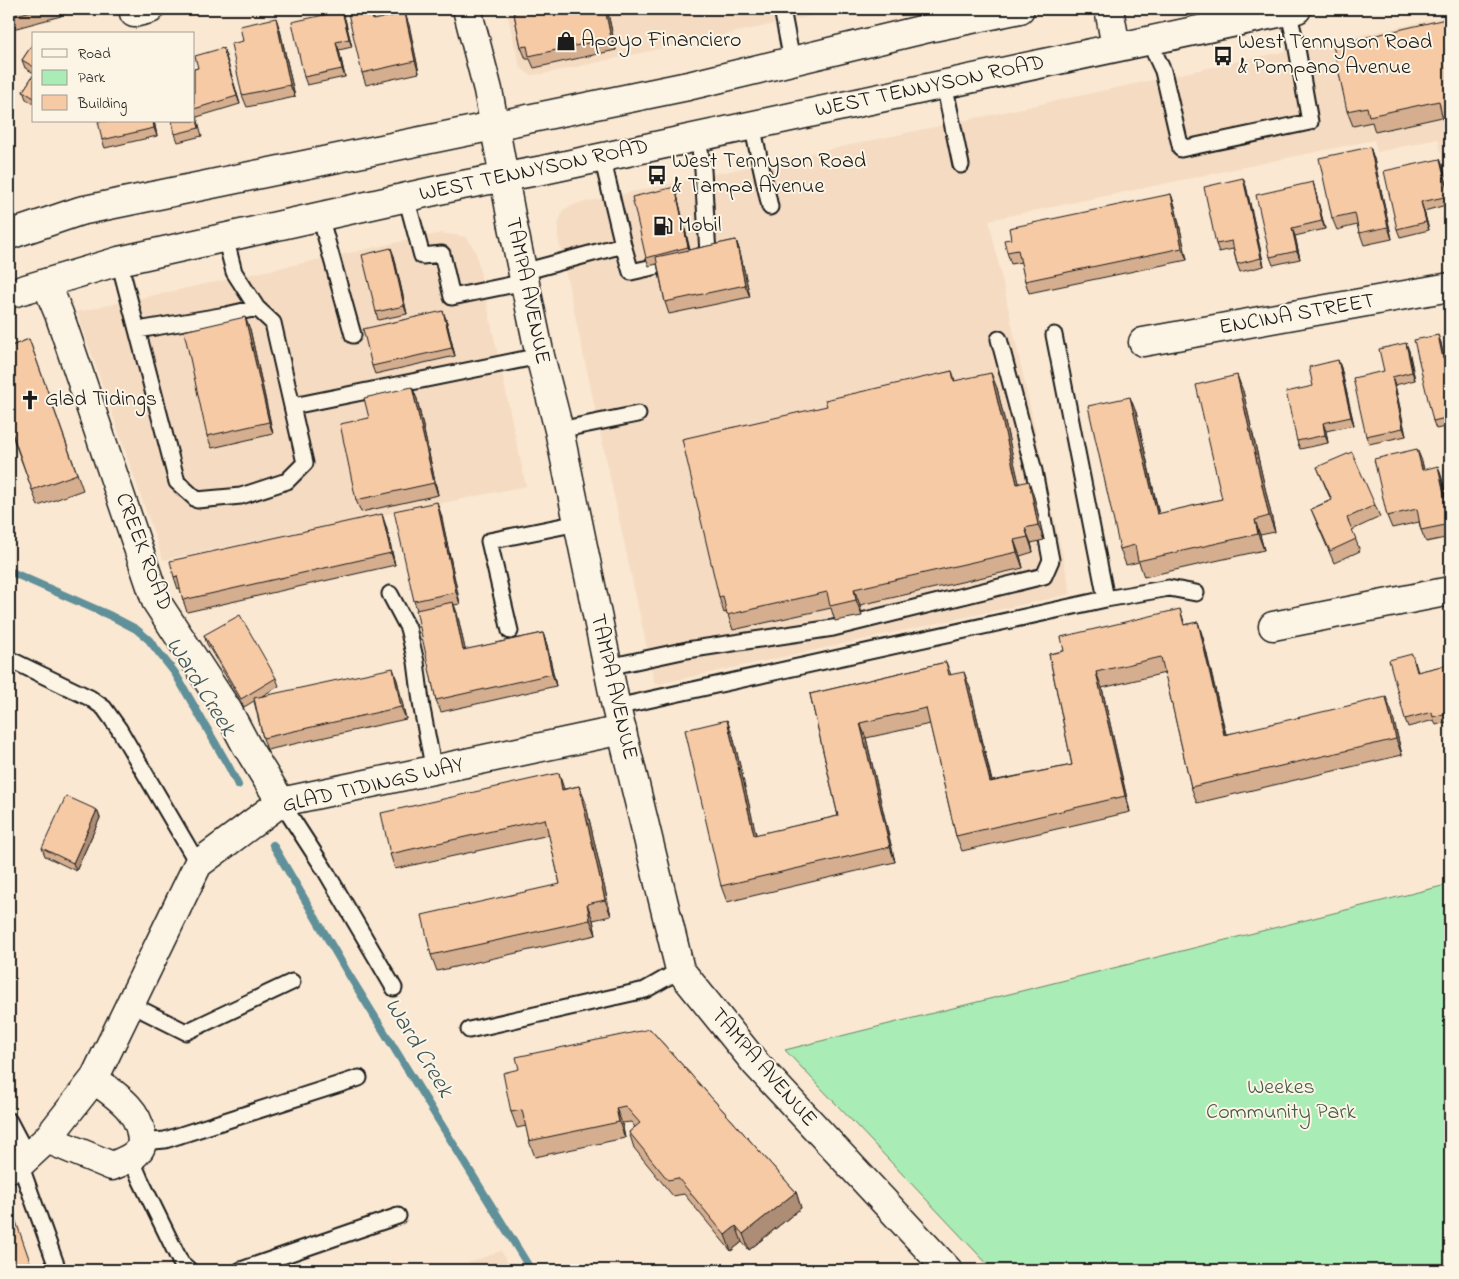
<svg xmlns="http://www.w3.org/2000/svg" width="1459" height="1279" font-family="'Indie Flower',sans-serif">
  <rect width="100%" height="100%" fill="#fae8d2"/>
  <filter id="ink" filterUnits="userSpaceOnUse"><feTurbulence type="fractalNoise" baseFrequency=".02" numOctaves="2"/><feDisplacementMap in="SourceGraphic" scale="10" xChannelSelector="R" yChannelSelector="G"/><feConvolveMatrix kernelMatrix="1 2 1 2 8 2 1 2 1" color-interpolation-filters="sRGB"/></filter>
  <g filter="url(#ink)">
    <path fill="#f5dbc2" d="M 506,9 L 844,9 L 543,74 L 530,75 L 520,67 Z
      M 1450,16 L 1450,159 L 1443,161 L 1438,139 L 1377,152 L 1374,140 L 989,220 L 1071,594 L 655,685 L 558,237 L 558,225 L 563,210 L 576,204 Z
      M 441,233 L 467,237 L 476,253 L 526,486 L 163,560 L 77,312 Z
      M 501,1251 L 512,1270 L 449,1270 Z"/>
    <path fill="#aaecb5" stroke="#638468" d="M 1450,884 L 1450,1270 L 993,1270 L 785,1050 Z"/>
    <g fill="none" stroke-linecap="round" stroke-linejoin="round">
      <path stroke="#609099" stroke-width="8" d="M 9,571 L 111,616 L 136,629 L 149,640 L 175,673 L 229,767 L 238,785
        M 273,845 L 346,970 L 531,1270"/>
      <defs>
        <path id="lane" d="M 782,9 L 792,61
          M 930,9 L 933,27
          M 1149,41 L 1163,71 L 1181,149 L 1310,122 L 1296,43 L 1288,11
          M 944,84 L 961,165
          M 752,125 L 770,207
          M 698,137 L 703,170 L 708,254 L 698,257
          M 602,157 L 623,245
          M 406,197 L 422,256 L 442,254 L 452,297 L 525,282
          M 320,216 L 353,335
          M 119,261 L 177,482 L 197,500 L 241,496 L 287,481 L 305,463 L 273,323 L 257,308
          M 523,272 L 623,245 L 631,272 L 676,262
          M 138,330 L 226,315 L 257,308 L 234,272 L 225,237
          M 1054,335 L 1106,599
          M 293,406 L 540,356
          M 559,430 L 638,414
          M 390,594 L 408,628 L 416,662 L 422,709 L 434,771
          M 510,631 L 489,541 L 578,523
          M 9,659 L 90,698 L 104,708 L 119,729 L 198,864
          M 608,667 L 687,650 L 833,628 L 1044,576 L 1051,560 L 1034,471 L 999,339
          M 616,707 L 1106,599 L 1169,588 L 1196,593
          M 281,802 L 325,870 L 394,988
          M 130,1004 L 186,1032 L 292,982
          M 469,1030 L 645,990 L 680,970
          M 9,1121 L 28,1157
          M 142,1142 L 165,1140 L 359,1078
          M 131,1158 L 140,1179 L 181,1263 L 189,1270
          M 20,1164 L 58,1270
          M 241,1270 L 398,1216"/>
        <path id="street" d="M 133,9 L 134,13 L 150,9
          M 1109,9 L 1116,47
          M 46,283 L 59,314 L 156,601 L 228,711 L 246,745 L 281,802
          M 1143,342 L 1450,287
          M 1273,626 L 1450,591
          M 47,1139 L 112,1166 C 121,1162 132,1159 138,1151 C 143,1146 142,1139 141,1133 C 137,1107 113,1094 94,1079
          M 9,1168 L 20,1164 L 47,1139 L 94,1079 L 198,864 L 281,802 L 622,730"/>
        <path id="secondary" d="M 467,9 L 488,90 L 512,221 L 540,356 L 559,430 L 616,707 L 680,970 L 756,1064 L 948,1270
          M 9,235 L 80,211 L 688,86 L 933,27 L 1020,9
          M 9,294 L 119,261 L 457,186 L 543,170 L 1297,9"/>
      </defs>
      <use href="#lane" stroke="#1c1c1c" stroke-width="19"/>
      <use href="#street" stroke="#1c1c1c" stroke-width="31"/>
      <use href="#secondary" stroke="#1c1c1c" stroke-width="31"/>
      <use href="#lane" stroke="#fcf5e5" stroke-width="15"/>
      <use href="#street" stroke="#fcf5e5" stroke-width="28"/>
      <use href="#secondary" stroke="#fcf5e5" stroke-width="28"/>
    </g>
    <path fill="#d4ae8f" stroke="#1c1c1c" d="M 9,9 L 59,9 L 61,16 L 9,30 Z
      M 513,9 L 607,9 L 616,50 L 534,68 L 530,59 L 526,59 L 521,47 Z
      M 1450,18 L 1450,131 L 1447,131 L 1442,117 L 1375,132 L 1372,122 L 1353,126 L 1347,111 Z
      M 345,19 L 352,47 L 339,50 L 345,77 L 307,85 L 304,77 Z
      M 375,20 L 409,25 L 419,73 L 366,85 L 362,73 Z
      M 280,30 L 295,97 L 247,107 L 242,95 L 243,41 Z
      M 34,42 L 34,73 L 25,68 L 22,60 Z
      M 223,48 L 240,104 L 197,117 L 202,136 L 178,142 L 175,134 L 194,121 L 194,69 L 198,68 Z
      M 34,74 L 34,104 L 26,99 L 23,91 Z
      M 154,121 L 157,136 L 105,148 L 102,140 Z
      M 1370,147 L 1374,159 L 1392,239 L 1364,245 L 1357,225 L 1337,230 L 1332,218 Z
      M 1440,159 L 1443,167 L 1450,198 L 1450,204 L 1424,211 L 1429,230 L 1400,237 L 1397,229 Z
      M 1313,182 L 1315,190 L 1325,229 L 1295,236 L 1300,259 L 1273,265 L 1270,257 Z
      M 1246,186 L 1264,266 L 1240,272 L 1237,264 L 1233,249 L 1219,252 L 1216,244 Z
      M 1171,194 L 1175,206 L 1187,260 L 1029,293 L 1025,281 L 1021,262 L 1011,264 L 1007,252 L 1011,239 Z
      M 677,195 L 690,250 L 736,240 L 740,252 L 750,297 L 669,314 L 665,302 L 657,264 L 649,266 L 646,258 Z
      M 394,256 L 407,314 L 378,320 L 376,312 Z
      M 446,319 L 455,356 L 375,374 L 372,366 Z
      M 250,329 L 273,434 L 212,448 L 207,436 Z
      M 1438,335 L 1441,343 L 1444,359 L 1450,357 L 1450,426 L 1436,429 L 1433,421 Z
      M 29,339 L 83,490 L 38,506 L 12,435 L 9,436 L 9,347 Z
      M 1406,343 L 1409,351 L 1415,380 L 1395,385 L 1406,436 L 1369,444 L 1366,436 L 1384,371 Z
      M 1338,360 L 1341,368 L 1354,425 L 1326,431 L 1328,443 L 1300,449 L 1297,441 L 1313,386 Z
      M 952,371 L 955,381 L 997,388 L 1019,484 L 1034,497 L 1044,540 L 1031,543 L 1033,552 L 1020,556 L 1023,568 L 860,605 L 862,616 L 835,621 L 831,608 L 733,630 L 727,612 L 724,613 L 719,597 L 827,406 Z
      M 412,387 L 417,399 L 438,495 L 361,512 L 356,500 Z
      M 1243,391 L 1275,532 L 1260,535 L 1264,550 L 1144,577 L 1139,562 L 1126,565 L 1120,549 L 1136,412 L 1159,514 L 1222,499 Z
      M 1422,461 L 1424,470 L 1442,478 L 1450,514 L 1450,537 L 1426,542 L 1421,530 L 1419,522 L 1392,528 L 1387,516 Z
      M 1317,467 L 1375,505 L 1380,517 L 1352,530 L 1360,551 L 1334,563 L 1316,521 L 1311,509 L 1331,500 Z
      M 441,514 L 460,604 L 454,605 L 457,613 L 465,650 L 543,633 L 547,645 L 556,686 L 441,712 L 436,700 L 417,610 L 414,601 Z
      M 386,526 L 395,565 L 187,612 L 183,600 L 180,588 L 178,589 L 174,577 Z
      M 1198,622 L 1203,638 L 1226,734 L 1392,713 L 1402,755 L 1197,803 L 1191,787 L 1165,673 L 1102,688 L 1130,812 L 962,851 L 956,836 L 930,724 L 866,738 L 895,862 L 727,902 L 721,886 L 733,736 L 756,835 L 838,816 L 810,694 L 946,662 L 951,675 L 970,688 L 992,781 L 1072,765 L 1049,654 Z
      M 204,635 L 276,678 L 279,686 L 262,696 L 397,680 L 406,719 L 267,750 L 263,738 L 254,701 L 244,707 L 207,644 Z
      M 1415,662 L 1418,672 L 1450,664 L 1450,721 L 1436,725 L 1434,720 L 1408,727 L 1405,719 Z
      M 579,786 L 585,801 L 611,916 L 593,920 L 596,935 L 437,971 L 431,955 L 560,884 L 549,835 L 395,869 L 390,854 L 564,789 Z
      M 97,810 L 100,818 L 76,871 L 45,856 L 42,848 Z
      M 650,1029 L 796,1192 L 801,1208 L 749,1250 L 742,1242 L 731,1251 L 684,1194 L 673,1196 L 634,1148 L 629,1132 L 635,1127 L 631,1122 L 622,1123 L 625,1138 L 535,1157 L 529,1141 L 526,1126 L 517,1128 L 511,1112 L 519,1069 Z"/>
    <path fill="#ad8d74" stroke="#1c1c1c" d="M 370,9 L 372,9 L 377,32 L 373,20 Z
      M 605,9 L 607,9 L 616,50 L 611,38 Z
      M 342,11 L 345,19 L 352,47 L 349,39 Z
      M 405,13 L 409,25 L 419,73 L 415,61 Z
      M 276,18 L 280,30 L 295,97 L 290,85 Z
      M 336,42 L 339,50 L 345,77 L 342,69 Z
      M 223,48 L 226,56 L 240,104 L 237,96 Z
      M 153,121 L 154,121 L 157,136 L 154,128 Z
      M 1370,147 L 1374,159 L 1392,239 L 1388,227 Z
      M 1440,159 L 1443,167 L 1450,200 L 1449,196 Z
      M 1243,178 L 1246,186 L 1264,266 L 1261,258 Z
      M 1313,182 L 1315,190 L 1325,229 L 1322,221 Z
      M 675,187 L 677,195 L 691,256 L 688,247 Z
      M 1171,194 L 1175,206 L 1187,260 L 1182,248 Z
      M 1421,202 L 1424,211 L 1429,230 L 1426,222 Z
      M 1292,228 L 1295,236 L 1300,259 L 1297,251 Z
      M 736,240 L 740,252 L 750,297 L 745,285 Z
      M 391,248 L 394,256 L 407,314 L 404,306 Z
      M 443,311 L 446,319 L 455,356 L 452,348 Z
      M 245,317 L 250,329 L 273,434 L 269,422 Z
      M 1438,335 L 1441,343 L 1446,367 L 1443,359 Z
      M 1406,343 L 1409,351 L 1415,380 L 1412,372 Z
      M 1338,360 L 1341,368 L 1354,425 L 1351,417 Z
      M 991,373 L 997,388 L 1023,500 L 1017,484 Z
      M 1237,375 L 1243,391 L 1275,532 L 1269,516 Z
      M 1392,377 L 1395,385 L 1406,436 L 1403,428 Z
      M 412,387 L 417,399 L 438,495 L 434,483 Z
      M 1130,397 L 1136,412 L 1162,530 L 1157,514 Z
      M 1323,423 L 1326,431 L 1328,443 L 1325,435 Z
      M 1417,449 L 1422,461 L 1426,482 L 1422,470 Z
      M 1438,466 L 1442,478 L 1450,514 L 1450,521 Z
      M 1029,481 L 1034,497 L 1044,540 L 1038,525 Z
      M 437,502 L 441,514 L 460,604 L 456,592 Z
      M 382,514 L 386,526 L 395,565 L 391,553 Z
      M 1255,520 L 1260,535 L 1264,550 L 1258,534 Z
      M 1025,528 L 1031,543 L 1033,552 Z
      M 1014,540 L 1020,556 L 1023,568 L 1017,552 Z
      M 854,589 L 860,605 L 862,616 L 856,600 Z
      M 453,602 L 457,613 L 468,662 L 463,650 Z
      M 1180,609 L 1185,625 L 1184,625 Z
      M 1198,622 L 1203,638 L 1229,750 L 1224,735 Z
      M 543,633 L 547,645 L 556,686 L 552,674 Z
      M 393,668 L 397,680 L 406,719 L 401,707 Z
      M 964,672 L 970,688 L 995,797 L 990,782 Z
      M 1096,672 L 1102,688 L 1130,812 L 1125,796 Z
      M 1386,697 L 1392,713 L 1402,755 L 1396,739 Z
      M 727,720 L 733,736 L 760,851 L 754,835 Z
      M 860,723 L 866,738 L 895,862 L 890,847 Z
      M 559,773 L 564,789 L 562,790 Z
      M 579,786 L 585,801 L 611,916 L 605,900 Z
      M 97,810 L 100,818 L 76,871 L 73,863 Z
      M 587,904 L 593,920 L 596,935 L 590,920 Z
      M 616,1108 L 622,1123 L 625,1138 L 619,1122 Z
      M 796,1192 L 801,1208 L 749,1250 L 743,1234 Z
      M 736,1226 L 742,1242 L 731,1251 L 725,1235 Z"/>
    <path fill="#f7caa6" stroke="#1c1c1c" d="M 9,9 L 39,9 L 9,17 Z
      M 347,9 L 370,9 L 373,20 L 405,13 L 415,61 L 362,73 Z
      M 513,9 L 605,9 L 611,38 L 529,56 L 527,46 L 521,47 Z
      M 342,11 L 349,39 L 336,42 L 342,69 L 304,77 L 292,22 Z
      M 276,18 L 290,85 L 242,95 L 231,44 L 243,41 L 240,26 Z
      M 1450,18 L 1450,114 L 1442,116 L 1439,101 L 1369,116 L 1367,107 L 1347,111 L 1333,45 Z
      M 34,42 L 34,67 L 22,60 Z
      M 223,48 L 237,96 L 194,109 L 194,69 L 198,68 L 195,56 Z
      M 34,74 L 34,98 L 23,91 Z
      M 194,109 L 199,128 L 175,134 L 172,121 L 194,121 Z
      M 98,121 L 153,121 L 154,128 L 102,140 Z
      M 1370,147 L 1388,227 L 1359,233 L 1355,213 L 1332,218 L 1319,158 Z
      M 1440,159 L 1449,196 L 1421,202 L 1426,222 L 1397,229 L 1384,171 Z
      M 1243,178 L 1261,258 L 1237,264 L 1232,241 L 1216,244 L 1204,187 Z
      M 1313,182 L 1322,221 L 1292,228 L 1297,251 L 1270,257 L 1256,195 Z
      M 675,187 L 688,247 L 646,258 L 632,197 Z
      M 1171,194 L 1182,248 L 1025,281 L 1018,250 L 1007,252 L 1004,240 L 1011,239 L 1009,228 Z
      M 736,240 L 745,285 L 665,302 L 656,257 Z
      M 391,248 L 404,306 L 376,312 L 362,255 Z
      M 443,311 L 452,348 L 372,366 L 363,329 Z
      M 245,317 L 269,422 L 207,436 L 184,331 Z
      M 1438,335 L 1443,359 L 1450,357 L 1450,417 L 1433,421 L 1414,340 Z
      M 29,339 L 77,474 L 32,490 L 9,424 L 9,347 Z
      M 1406,343 L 1412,372 L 1392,377 L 1403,428 L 1366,436 L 1353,378 L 1384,371 L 1379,349 Z
      M 1338,360 L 1351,417 L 1323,423 L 1325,435 L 1297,441 L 1286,392 L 1313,386 L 1309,367 Z
      M 952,371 L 954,381 L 991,373 L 1017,484 L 1029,481 L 1038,525 L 1025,528 L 1028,537 L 1014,540 L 1017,552 L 854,589 L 856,600 L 830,606 L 827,592 L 727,615 L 723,596 L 719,597 L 682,439 L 827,406 L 825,400 Z
      M 1237,375 L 1269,516 L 1255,520 L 1258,534 L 1138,561 L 1135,545 L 1120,549 L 1088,406 L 1130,397 L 1157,514 L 1222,499 L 1196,385 Z
      M 412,387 L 434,483 L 356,500 L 340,424 L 369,418 L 364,398 Z
      M 1417,449 L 1422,470 L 1438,466 L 1450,521 L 1450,524 L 1421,530 L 1417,509 L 1387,516 L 1374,459 Z
      M 1352,452 L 1375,505 L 1347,518 L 1356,539 L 1330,551 L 1311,509 L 1332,500 L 1317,467 Z
      M 1450,466 L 1450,489 L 1445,468 Z
      M 437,502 L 456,592 L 414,601 L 394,511 Z
      M 382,514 L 391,553 L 183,600 L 177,576 L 174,577 L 170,561 Z
      M 453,602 L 463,650 L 543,633 L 552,674 L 436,700 L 416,610 Z
      M 1180,609 L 1184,625 L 1198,622 L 1224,735 L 1386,697 L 1396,739 L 1191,787 L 1161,657 L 1096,672 L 1125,796 L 956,836 L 926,708 L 860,723 L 890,847 L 721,886 L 685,730 L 727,720 L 754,835 L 838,816 L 810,694 L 946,662 L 949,675 L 964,672 L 990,782 L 1072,765 L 1049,654 L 1064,651 L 1061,637 Z
      M 240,615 L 276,678 L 241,699 L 204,635 Z
      M 1412,654 L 1417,672 L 1450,664 L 1450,712 L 1433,717 L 1432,712 L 1405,719 L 1389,660 Z
      M 393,668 L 401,707 L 263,738 L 254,698 Z
      M 559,773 L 562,790 L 579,786 L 605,900 L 587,904 L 590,920 L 431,955 L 422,915 L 560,884 L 545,819 L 390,854 L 381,813 Z
      M 66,796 L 97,810 L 73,863 L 42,848 Z
      M 650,1029 L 796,1192 L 743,1234 L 736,1226 L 725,1235 L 678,1178 L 668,1180 L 629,1132 L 640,1123 L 625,1106 L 616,1108 L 619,1122 L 529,1141 L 522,1110 L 511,1112 L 503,1073 L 519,1069 L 516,1057 Z
      M 12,1210 L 33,1270 L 9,1270 L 9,1211 Z"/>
  </g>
  <defs>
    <symbol id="shop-bare" viewBox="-9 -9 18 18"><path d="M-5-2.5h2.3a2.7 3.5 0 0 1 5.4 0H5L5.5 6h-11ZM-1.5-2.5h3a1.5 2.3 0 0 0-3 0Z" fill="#1c1c1c" stroke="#fcf5e5" stroke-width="2.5" paint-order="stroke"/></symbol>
    <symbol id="bus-bare" viewBox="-9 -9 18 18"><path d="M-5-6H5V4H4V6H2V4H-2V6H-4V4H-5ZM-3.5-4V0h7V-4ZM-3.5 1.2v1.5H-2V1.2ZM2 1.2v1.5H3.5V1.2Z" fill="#1c1c1c" stroke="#fcf5e5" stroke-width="2.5" paint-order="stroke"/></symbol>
    <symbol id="fuel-bare" viewBox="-9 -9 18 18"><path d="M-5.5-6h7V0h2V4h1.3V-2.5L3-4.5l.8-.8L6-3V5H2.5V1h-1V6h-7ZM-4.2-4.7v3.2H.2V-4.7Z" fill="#1c1c1c" stroke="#fcf5e5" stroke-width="2.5" paint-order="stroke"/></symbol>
    <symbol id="church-bare" viewBox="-9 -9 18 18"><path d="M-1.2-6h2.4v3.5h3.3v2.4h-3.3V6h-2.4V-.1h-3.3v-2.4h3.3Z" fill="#1c1c1c" stroke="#fcf5e5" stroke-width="2.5" paint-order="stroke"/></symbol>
  </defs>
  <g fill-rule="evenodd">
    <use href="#shop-bare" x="552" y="27" width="28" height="28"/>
    <use href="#bus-bare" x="1209" y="42" width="28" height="28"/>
    <use href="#bus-bare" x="643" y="161" width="28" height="28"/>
    <use href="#fuel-bare" x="649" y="212" width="28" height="28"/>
    <use href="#church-bare" x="16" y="386" width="28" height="28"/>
  </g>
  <g text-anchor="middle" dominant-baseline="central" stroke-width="4" stroke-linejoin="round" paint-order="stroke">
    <g font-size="22" fill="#1c1c1c" stroke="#fcf5e5" text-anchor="start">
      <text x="581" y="41">Apoyo Financiero</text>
      <text x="1238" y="43">West Tennyson Road<tspan x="1238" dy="25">&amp; Pompano Avenue</tspan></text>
      <text x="672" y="162">West Tennyson Road<tspan x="672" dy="25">&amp; Tampa Avenue</tspan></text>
      <text x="678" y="226">Mobil</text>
      <text x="45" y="400">Glad Tidings</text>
    </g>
    <g font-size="22" fill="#1c1c1c" stroke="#fcf5e5">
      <text transform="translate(930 87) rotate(-12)">WEST TENNYSON ROAD</text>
      <text transform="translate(534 171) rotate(-12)">WEST TENNYSON ROAD</text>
      <text transform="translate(527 291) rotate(78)">TAMPA AVENUE</text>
      <text transform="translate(1297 315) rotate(-10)">ENCINA STREET</text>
      <text transform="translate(143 552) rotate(69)">CREEK ROAD</text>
      <text transform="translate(613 687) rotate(77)">TAMPA AVENUE</text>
      <text transform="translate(373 786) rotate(-13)">GLAD TIDINGS WAY</text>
      <text transform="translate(763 1068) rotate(49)">TAMPA AVENUE</text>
    </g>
    <g font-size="22" fill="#475a4a" stroke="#fcf5e5">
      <text x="1281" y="1088">Weekes<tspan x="1281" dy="25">Community Park</tspan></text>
    </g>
    <g font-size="24" font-style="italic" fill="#3e565a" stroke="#fcf5e5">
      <text transform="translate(200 687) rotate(58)">Ward Creek</text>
      <text transform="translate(418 1048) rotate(59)">Ward Creek</text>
    </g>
  </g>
  <rect width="1459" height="1279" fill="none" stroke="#fcf5e5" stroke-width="30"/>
  <rect x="15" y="15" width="1429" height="1249" fill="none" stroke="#1c1c1c" stroke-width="2" filter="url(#ink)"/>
  <rect x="32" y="32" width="162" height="90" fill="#fcf5e5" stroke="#a29e95"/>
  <rect x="42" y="49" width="25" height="8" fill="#fcf5e5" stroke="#a29e95"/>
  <text x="78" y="58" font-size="15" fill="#1c1c1c">Road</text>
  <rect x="42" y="70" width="25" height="15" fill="#aaecb5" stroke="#a29e95"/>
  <text x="78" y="82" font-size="15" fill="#1c1c1c">Park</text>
  <rect x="42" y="95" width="25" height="15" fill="#f7caa6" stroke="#a29e95"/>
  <text x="78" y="108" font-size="15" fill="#1c1c1c">Building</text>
</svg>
